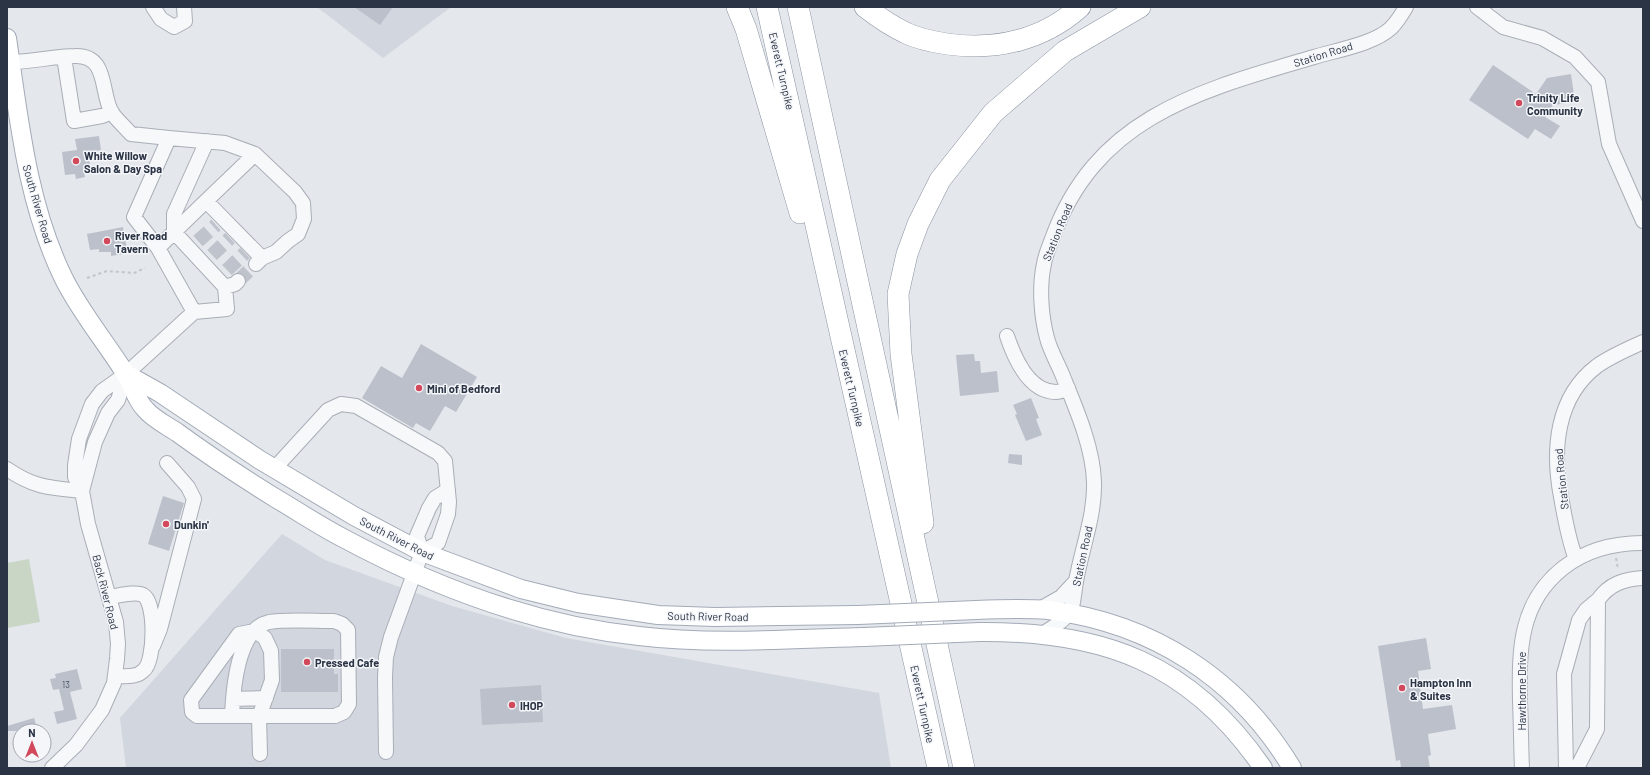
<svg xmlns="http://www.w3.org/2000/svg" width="1650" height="775" font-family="Barlow,sans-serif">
  <rect width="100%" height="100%" fill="#e4e7ec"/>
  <path fill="#d2d6de" d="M 317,7 L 451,7 L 383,58 Z
    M 282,534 L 325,560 L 452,606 L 566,638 L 879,693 L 891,768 L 126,768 L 120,718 Z"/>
  <path fill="#c9d6c5" d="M 29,559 L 40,622 L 7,628 L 7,563 Z"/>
  <path fill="#bbc0ca" d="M 354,7 L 393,7 L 380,25 Z
    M 1493,65 L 1536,94 L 1547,78 L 1571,74 L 1575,102 L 1553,105 L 1545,117 L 1560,126 L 1551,139 L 1535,129 L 1528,139 L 1469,100 Z
    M 99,136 L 101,150 L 88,152 L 91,171 L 84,172 L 85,177 L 76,179 L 75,174 L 65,175 L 62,152 L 77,150 L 75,139 Z
    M 123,227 L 127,249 L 122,250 L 123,254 L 111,256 L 111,252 L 99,252 L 99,249 L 90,250 L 87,234 Z
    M 421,344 L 477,377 L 456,412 L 445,406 L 430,431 L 416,423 L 413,428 L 362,398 L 381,366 L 402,378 Z
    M 974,354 L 975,361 L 980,361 L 981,373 L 997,371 L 999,392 L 960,396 L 956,355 Z
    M 1031,398 L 1039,418 L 1036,419 L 1042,435 L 1026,441 L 1015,415 L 1017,414 L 1013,405 Z
    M 1009,454 L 1022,455 L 1022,465 L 1008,463 Z
    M 163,496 L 184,503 L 169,551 L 148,544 Z
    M 1426,638 L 1431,669 L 1418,671 L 1423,709 L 1452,705 L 1456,729 L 1428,734 L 1431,755 L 1428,756 L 1430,768 L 1401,768 L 1400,760 L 1396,761 L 1378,646 Z
    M 281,649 L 334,649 L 334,674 L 338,674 L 338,692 L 281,692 Z
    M 77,669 L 82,689 L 70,692 L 77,719 L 57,724 L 54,712 L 64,710 L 59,689 L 53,690 L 50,679 L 56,678 L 55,674 Z
    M 541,685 L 543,722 L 482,725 L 480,689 Z
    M 34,718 L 38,731 L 7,731 L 7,726 Z"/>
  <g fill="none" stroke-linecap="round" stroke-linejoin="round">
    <path stroke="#bfc3cb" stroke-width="14" stroke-dasharray="14 7" stroke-linecap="butt" d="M 198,241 L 216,225
      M 212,255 L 230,238
      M 227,270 L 245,253
      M 238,281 L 256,264"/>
    <defs>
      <path id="minor" d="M 153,7 L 161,19 L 174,27 L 185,21 L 184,7
        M 1477,7 L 1503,27 L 1542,38 L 1575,57 L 1598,82 L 1609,144 L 1643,221
        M 64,57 L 74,121 L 102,116 L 112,112
        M 11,62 C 33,62 54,56 75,56 C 109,55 100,93 112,113 C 117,120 125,127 131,134 L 169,138 L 134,217 L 158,248 L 194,312 L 126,374 L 102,391 L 92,404 L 79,439 L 75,465 L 75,477 L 82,491 L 88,524 L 116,622 L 118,644 L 117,659 L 114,683 L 102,710 L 76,745 L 52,768
        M 169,138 L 225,143 L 255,154
        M 206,201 L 255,154 L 295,192 L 303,203 L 304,219 L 298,234 L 288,241 L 276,252 L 262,258
        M 158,248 L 174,232 L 174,214 L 207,141
        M 225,287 L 235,284 L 238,281
        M 194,312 L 227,309 L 225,287 L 174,232 L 206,201 L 262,258 L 256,264
        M 1007,336 C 1014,357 1028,392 1056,392 C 1059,392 1064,390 1068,388
        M 7,469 C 35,488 50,488 82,491
        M 274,469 L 328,410 L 341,404 L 356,406 L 438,453 L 445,461 L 449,502 L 448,514 L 438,543 L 422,552
        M 82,491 L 95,442 L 108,413 L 118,400 L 126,374
        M 1576,559 C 1568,539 1565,518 1561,497 C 1552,450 1556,397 1597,366 C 1611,356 1628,349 1643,342
        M 109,597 C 118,596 135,591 143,595 C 156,602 155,661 144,670 C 137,678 125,676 115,676
        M 1038,610 L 1061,597 L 1075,582
        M 1042,634 C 1082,611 1069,607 1079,567 C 1085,540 1095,510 1094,482 C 1093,446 1075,406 1062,374 C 1057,362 1050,350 1047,338 C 1041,316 1039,286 1044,264 C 1045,256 1049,247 1052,239 C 1096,116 1202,90 1314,57 C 1337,50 1374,44 1391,28 C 1397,22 1402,14 1406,7
        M 153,646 L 160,629 L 194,499 L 188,487 L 167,463
        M 233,699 L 266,698
        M 232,716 C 233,691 237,629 269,622 C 285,619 316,621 334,621 L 342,624 L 348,630 L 349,704 L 344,712 L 335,716 L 197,716 L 192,712 L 191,700 L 239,634 L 255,631 L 265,638 L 271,651 L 272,680 L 259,717 L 260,754
        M 386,752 L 385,677 L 386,657 L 391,637 L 422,552 L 417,536 L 429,508 L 435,498 L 448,490
        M 1522,768 C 1521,746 1521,723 1520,701 C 1519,650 1519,603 1563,568 C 1586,550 1614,543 1643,543
        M 1566,768 L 1564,674 L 1579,620 L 1586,610 L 1598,600
        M 1577,768 L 1597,729 L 1598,600 C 1609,584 1624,579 1643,578"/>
      <path id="major" d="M 7,38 C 19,119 27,204 64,279 C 81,313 105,341 125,373 C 132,384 136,400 145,409 C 153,419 168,426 178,433 C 211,457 243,478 277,499 C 299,512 320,526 343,538 C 434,587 535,625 639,636 C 713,645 789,639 864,637
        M 126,374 L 160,393 L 260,460 L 354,516 L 422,552 L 521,589 L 578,603 L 658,615 L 715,617 L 858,615
        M 976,610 C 1000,609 1024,608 1048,610 C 1152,623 1238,678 1292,768
        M 980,632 C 1103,631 1191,663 1263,768"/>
      <path id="highway" d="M 737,7 L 746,29 L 800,213
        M 767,7 L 938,768
        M 798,7 L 964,768
        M 865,7 C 878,17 891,26 906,33 C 918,39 934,42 947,44 C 996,51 1043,40 1080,7
        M 923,523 L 901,354 L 898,294 L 907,254 L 918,224 L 940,180 L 993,113 L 1065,51 L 1140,7"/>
    </defs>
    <use href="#minor" stroke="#a9aeb7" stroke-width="16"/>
    <use href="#major" stroke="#a3abb8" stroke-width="20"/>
    <use href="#highway" stroke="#8b94a3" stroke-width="22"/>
    <path stroke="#c2c5cb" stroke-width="2" stroke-dasharray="3 3" stroke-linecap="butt" d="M 87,278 L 107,271 L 134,273 L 145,268
      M 1616,558 L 1618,569"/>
    <use href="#minor" stroke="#f7f8fa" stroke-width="14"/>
    <use href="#major" stroke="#fff" stroke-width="18"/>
    <use href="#highway" stroke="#fff" stroke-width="21"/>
    <defs>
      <path id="major-bridge" d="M 858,615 L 976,610
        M 864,637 L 980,632"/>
    </defs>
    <use href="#major-bridge" stroke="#a3abb8" stroke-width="20" stroke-linecap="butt"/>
    <use href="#major-bridge" stroke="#fff" stroke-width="18"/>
  </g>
  <g fill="#d1495b" stroke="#f4f6f9" stroke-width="1.5">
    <circle cx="1519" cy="103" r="4"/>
    <circle cx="76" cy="161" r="4"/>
    <circle cx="107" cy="241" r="4"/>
    <circle cx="419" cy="388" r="4"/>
    <circle cx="166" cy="524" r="4"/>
    <circle cx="307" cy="662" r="4"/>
    <circle cx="1402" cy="688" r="4"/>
    <circle cx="512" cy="705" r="4"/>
  </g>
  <g text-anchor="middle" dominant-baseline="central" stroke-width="3" stroke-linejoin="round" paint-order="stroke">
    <g font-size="9" fill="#4f5766">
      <text x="66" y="684">13</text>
    </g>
    <g font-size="11" fill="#2b3445" stroke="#f4f6f9">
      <text transform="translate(1323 54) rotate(-17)">Station Road</text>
      <text transform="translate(782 71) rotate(77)">Everett Turnpike</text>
      <text transform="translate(38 204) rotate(74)">South River Road</text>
      <text transform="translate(1057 232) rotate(-68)">Station Road</text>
      <text transform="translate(852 388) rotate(77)">Everett Turnpike</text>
      <text transform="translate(1561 479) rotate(-96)">Station Road</text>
      <text transform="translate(397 538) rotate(27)">South River Road</text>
      <text transform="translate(1082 556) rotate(-78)">Station Road</text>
      <text transform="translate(106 592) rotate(76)">Back River Road</text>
      <text transform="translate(708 616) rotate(1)">South River Road</text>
      <text transform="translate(1521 691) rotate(-90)">Hawthorne Drive</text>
      <text transform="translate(923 704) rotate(78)">Everett Turnpike</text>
    </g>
    <g font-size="11" font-weight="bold" fill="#2b3445" stroke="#f4f6f9" text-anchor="start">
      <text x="1527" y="97">Trinity Life<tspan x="1527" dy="13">Community</tspan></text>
      <text x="84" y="155">White Willow<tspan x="84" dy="13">Salon &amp; Day Spa</tspan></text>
      <text x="115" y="235">River Road<tspan x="115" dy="13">Tavern</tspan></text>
      <text x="427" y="388">Mini of Bedford</text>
      <text x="174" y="524">Dunkin'</text>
      <text x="315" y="662">Pressed Cafe</text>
      <text x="1410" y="682">Hampton Inn<tspan x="1410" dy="13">&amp; Suites</tspan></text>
      <text x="520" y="705">IHOP</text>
    </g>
  </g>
  <rect width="1650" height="775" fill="none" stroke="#2b3445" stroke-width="16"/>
  <g transform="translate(32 743)"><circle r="19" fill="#f4f6f9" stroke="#a4a8b1"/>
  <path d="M0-3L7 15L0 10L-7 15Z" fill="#d1495b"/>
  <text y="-6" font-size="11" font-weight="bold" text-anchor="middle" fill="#2b3445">N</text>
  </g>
</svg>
